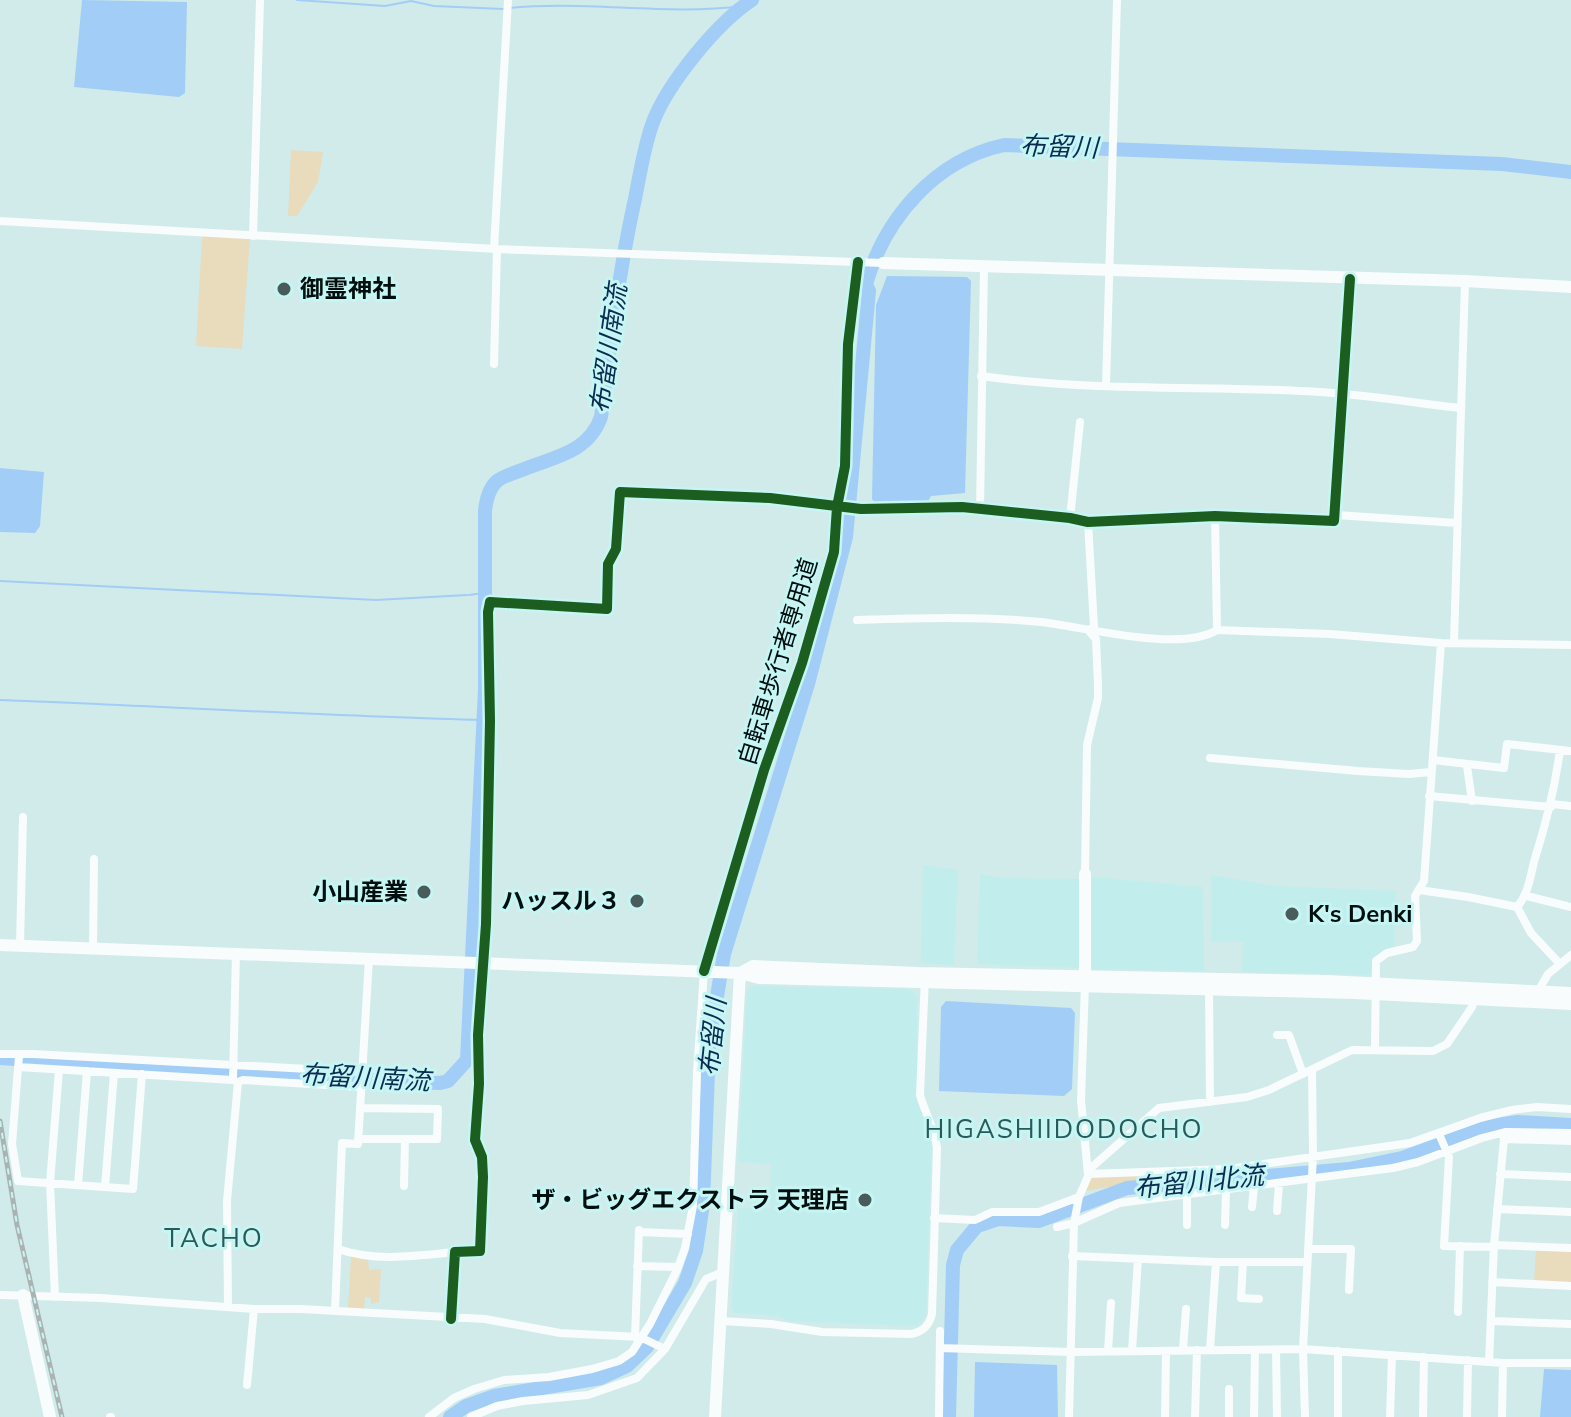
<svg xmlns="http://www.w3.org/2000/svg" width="1571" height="1417" font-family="'Nunito Sans','Noto Sans JP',sans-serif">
  <rect width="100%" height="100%" fill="#d0ebea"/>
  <path fill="#c1eeed" d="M 923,865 L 958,870 L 954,965 L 921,963 Z
    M 980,874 L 1003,878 L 1081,879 L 1081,968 L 977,964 Z
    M 1211,875 L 1275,886 L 1396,891 L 1394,948 L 1382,951 L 1372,959 L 1371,975 L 1242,972 L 1243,942 L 1211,941 Z
    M 1093,877 L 1203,887 L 1204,971 L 1090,969 L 1090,880 Z
    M 753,986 L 909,989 L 917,995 L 917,1100 L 932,1141 L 926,1316 L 918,1326 L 788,1321 L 779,1316 L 735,1313 L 731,1309 L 738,1208 L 770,1208 L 771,1164 L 738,1162 L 747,992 Z"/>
  <path fill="#e8dcbd" d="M 291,150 L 323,152 L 318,182 L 297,216 L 288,216 Z
    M 202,235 L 250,238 L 242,349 L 196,346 Z
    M 1137,1176 L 1138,1182 L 1085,1191 L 1091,1177 Z
    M 1536,1250 L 1571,1252 L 1571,1283 L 1534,1282 Z
    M 351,1256 L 368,1258 L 369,1270 L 381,1269 L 379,1302 L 371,1304 L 371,1298 L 365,1297 L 364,1311 L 348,1310 Z"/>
  <path fill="#a2cdf7" d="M 82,0 L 187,2 L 185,93 L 179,97 L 74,87 Z
    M 887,276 L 967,277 L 971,281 L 965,493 L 931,496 L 927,503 L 875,503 L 872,499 L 876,305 Z
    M 0,468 L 44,472 L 40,526 L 35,533 L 0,532 Z
    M 946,1001 L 1071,1008 L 1075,1013 L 1072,1089 L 1064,1096 L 939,1091 L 941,1007 Z
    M 975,1362 L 1057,1365 L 1058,1417 L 974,1417 Z
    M 1544,1369 L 1571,1370 L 1571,1417 L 1540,1417 Z"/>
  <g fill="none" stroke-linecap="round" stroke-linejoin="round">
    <path stroke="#a2cdf7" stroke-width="2" d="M 297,0 L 385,6 L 411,1 L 434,6 L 503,9
      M 509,8 C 586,0 665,16 743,6
      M 0,581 L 376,600 L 467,595
      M 469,595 L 484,593
      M 0,700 C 161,706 322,716 483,720"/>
    <path stroke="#a2cdf7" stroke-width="14" d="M 0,1058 L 213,1073 L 440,1083 L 448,1081 L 467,1060 L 485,689 L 485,511 C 486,501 488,490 496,482 C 502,476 512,474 519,471 C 552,457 588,454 601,417 C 610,344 619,271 635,199 C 640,174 644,146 653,122 C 668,83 717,23 752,0
      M 450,1417 L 466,1406 L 494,1396 L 601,1378 L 627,1366 L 647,1347 L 685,1283 L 696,1251 L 703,1204 L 709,1045 L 724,954 L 808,684 L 846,537 L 869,291 L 866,284 C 885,218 935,160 1004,145 L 1502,164 L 1571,172
      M 949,1417 L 953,1265 L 957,1250 L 977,1226 L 998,1219 L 1039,1221 L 1127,1188 L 1349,1169 L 1402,1158 L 1490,1126 L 1518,1122 L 1571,1125"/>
    <path stroke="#f8fcfc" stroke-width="8" d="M 0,221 L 497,249 L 883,263
      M 253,236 L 260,0
      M 494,249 L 508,0
      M 494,364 L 497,249
      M 981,376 C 1087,391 1196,386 1303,391 C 1355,393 1408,402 1460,408
      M 1106,386 L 1117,0
      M 980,509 L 984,267
      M 1336,515 L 1457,523
      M 1215,516 L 1217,630
      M 1070,518 L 1080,422
      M 1088,522 L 1094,627 L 1089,630
      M 857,620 C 918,618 981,616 1041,622 C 1085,627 1180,653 1217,630 L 1330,634 L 1441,643 L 1571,645
      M 1454,642 L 1465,281
      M 1210,758 L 1358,771 L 1409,774 L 1431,772
      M 1433,760 L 1504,768 L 1507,744 L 1571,751
      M 1467,766 L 1472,801
      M 1429,796 L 1551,807
      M 1551,804 L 1571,806
      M 1085,874 L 1087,745 L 1098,698 L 1098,685 L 1096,639 L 1089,631
      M 1419,890 L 1468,897 L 1517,907
      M 1527,896 L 1571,907
      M 1517,907 C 1530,892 1530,874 1536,855 C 1547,820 1555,787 1560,750
      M 1517,907 L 1531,933 L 1560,964
      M 20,945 L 23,817
      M 93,947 L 94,859
      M 1085,984 L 1081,1100 L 1088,1174
      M 1209,988 L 1210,1102
      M 1537,993 L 1548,974 L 1571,955
      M 1277,1035 L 1289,1035 L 1303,1074
      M 1375,1050 L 1376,961 L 1387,953 L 1413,947 L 1417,941 L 1415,896 L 1424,881 L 1441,643
      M 0,1054 L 33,1054 L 362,1072
      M 19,1056 L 12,1144 L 18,1181 L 133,1189 L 142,1074
      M 18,1067 L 233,1080
      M 238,1082 L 243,1080 L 361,1087
      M 1439,1134 L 1449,1157 L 1444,1246 L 1494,1247
      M 358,1139 L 437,1139 L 438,1109 L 360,1108
      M 1088,1174 L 1228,1169 L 1410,1143 L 1480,1118 L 1512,1110 L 1537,1107 L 1571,1109
      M 1500,1174 L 1571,1177
      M 78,1185 L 87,1071
      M 404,1186 L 405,1139
      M 105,1187 L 114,1073
      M 1252,1207 L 1254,1187
      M 1497,1209 L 1571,1212
      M 1277,1211 L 1279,1184
      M 934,1218 L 975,1220 L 992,1212 L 1039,1212 L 1079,1197
      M 1187,1225 L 1187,1195
      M 1225,1225 L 1226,1191
      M 1057,1227 L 1074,1223 L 1119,1203 L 1393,1168 L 1418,1162 L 1482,1138 L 1505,1132 L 1571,1133
      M 639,1232 L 688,1234
      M 1494,1245 L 1571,1248
      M 338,1249 C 375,1262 416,1256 455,1252
      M 1308,1249 L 1351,1249 L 1349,1290
      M 1072,1256 L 1216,1262 L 1307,1262
      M 1243,1262 L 1241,1298 L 1259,1299
      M 637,1266 L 678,1267
      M 1492,1282 L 1571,1286
      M 0,1295 L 101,1298 L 254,1309 L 300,1309 L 485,1319 L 560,1333 L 640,1337 L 665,1349
      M 55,1297 L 50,1183 L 59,1070
      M 228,1307 L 227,1201 L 238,1082 L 233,1080 L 236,952
      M 335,1311 L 342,1143 L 358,1144 L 369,958
      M 1458,1312 L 1460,1246
      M 451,1319 L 455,1252 L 480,1251 L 483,1177 L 482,1157 L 475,1140 L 479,1084 L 478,1035 L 486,924 L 490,721 L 488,612 L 490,602 L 607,609 L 608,564 L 616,549 L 620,492 L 770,498 L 861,509 L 962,507 L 1070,518 L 1088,522 L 1215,516 L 1334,521 L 1350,279
      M 721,1321 L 771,1324 L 822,1332 L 912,1334 C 923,1331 929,1326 932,1314 L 937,1148 C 935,1129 925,1113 920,1095 L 925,977
      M 1491,1321 L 1571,1324
      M 635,1337 L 639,1230
      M 940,1348 L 1071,1352 L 1303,1349 L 1503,1363 L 1571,1363
      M 1183,1350 L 1186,1309
      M 1210,1350 L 1216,1262
      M 1276,1350 L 1277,1417
      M 1108,1351 L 1111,1303
      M 1132,1351 L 1138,1259
      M 1489,1362 L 1494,1245 L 1504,1139 L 1571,1141
      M 247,1385 L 254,1309
      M 110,1417 L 111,1417
      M 429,1417 L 454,1398 L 474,1389 L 504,1380 L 549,1377 L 592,1369 L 619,1361 L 632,1352 L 650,1324 L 677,1270 L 685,1248 L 693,1206 L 697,1072 L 704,971
      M 471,1417 L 497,1406 L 523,1401 L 588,1395 L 637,1378 L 665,1349 L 706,1279 L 723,1272
      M 939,1417 L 940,1331
      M 1069,1417 L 1074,1223 L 1079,1197 L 1092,1167 L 1159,1108 L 1247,1097 L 1269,1090 L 1352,1050 L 1433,1051 L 1447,1044 L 1472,1007 L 1475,997
      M 1165,1417 L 1166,1351
      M 1195,1417 L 1197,1350
      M 1229,1417 L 1229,1389
      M 1254,1417 L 1255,1350
      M 1305,1417 L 1303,1349 L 1313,1156 L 1312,1070
      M 1338,1417 L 1338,1351
      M 1390,1417 L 1392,1355
      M 1423,1417 L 1424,1357
      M 1467,1417 L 1468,1360
      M 1502,1417 L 1503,1363"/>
    <path stroke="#f8fcfc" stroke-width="12" d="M 883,263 L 1465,281 L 1571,287
      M 0,945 L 740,973 L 759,978 L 1355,993 L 1571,1004
      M 740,973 L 753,966 L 918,973 L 1326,981 L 1571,993
      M 1085,977 L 1085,874
      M 23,1295 L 50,1417
      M 715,1417 L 740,973"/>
    <defs>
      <path id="rail" d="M 0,1121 L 17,1225 L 62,1417"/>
    </defs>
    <use href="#rail" stroke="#abb2b2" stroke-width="5"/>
    <use href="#rail" stroke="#c5f6f4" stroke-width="2" stroke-dasharray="6" stroke-linecap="butt"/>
    <defs>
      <path id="cycleway" d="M 704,971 L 764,770 L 802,663 L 834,552 L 837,507 L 845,466 L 848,344 L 858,262
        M 451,1319 L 455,1252 L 480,1251 L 483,1177 L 482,1157 L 475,1140 L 479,1084 L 478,1035 L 486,924 L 490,721 L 488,612 L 490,602 L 607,609 L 608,564 L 616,549 L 620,492 L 770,498 L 861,509 L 962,507 L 1070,518 L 1088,522 L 1215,516 L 1334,521 L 1350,279"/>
    </defs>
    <use href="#cycleway" stroke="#c5f6f4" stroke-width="15"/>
    <use href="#cycleway" stroke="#1b5e20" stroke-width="10"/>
  </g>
  <g fill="#495b5b" stroke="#c5f6f4" stroke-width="3">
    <circle cx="284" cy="289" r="8"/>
    <circle cx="424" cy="892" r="8"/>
    <circle cx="637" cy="901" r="8"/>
    <circle cx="1292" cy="914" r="8"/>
    <circle cx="865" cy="1200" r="8"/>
  </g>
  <g text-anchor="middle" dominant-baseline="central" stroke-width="6" stroke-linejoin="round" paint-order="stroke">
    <g font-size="24" font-weight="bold" fill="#000e0e" stroke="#c5f6f4" text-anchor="end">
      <text x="300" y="289" text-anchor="start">御霊神社</text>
      <text x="408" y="892">小山産業</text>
      <text x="621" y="901">ハッスル３</text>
      <text x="1308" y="914" text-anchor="start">K's Denki</text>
      <text x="849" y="1200">ザ・ビッグエクストラ 天理店</text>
    </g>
    <g font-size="24" fill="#000e0e" stroke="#c5f6f4">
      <text transform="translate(778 662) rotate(-73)">自転車歩行者専用道</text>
    </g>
    <g font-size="26" font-style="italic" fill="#0a2c52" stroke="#c5f6f4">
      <text transform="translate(1059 147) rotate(2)">布留川</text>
      <text transform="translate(609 349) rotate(-82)">布留川南流</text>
      <text transform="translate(713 1037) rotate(-84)">布留川</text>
      <text transform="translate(365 1078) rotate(3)">布留川南流</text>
      <text transform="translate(1199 1182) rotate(-6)">布留川北流</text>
    </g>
    <g font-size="26" letter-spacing="2" fill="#2b5858" stroke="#c5f6f4">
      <text x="1064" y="1129">HIGASHIIDODOCHO</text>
      <text x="214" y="1238">TACHO</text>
    </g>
  </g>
</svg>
